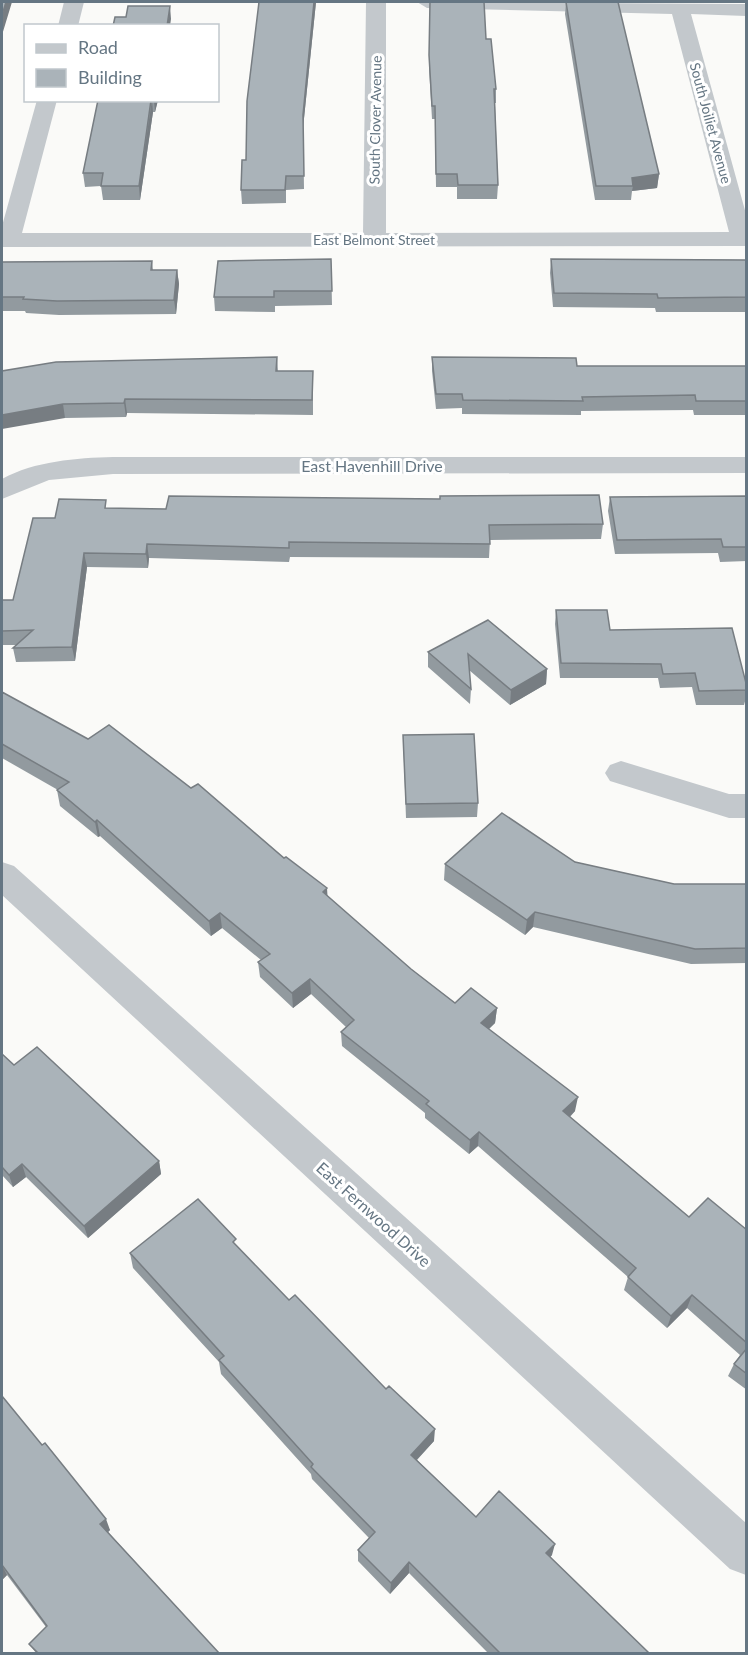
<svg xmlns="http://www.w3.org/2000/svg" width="748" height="1655" font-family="Lato,sans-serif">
  <rect width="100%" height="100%" fill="#fafaf8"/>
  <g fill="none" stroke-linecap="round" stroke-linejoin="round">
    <path fill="#c3c8cc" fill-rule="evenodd" d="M 64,2 L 84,2 L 78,26 L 58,26 Z
      M 366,2 L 386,2 L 386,233 L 729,232 L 672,14 L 427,8 L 417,2 L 746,4 L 746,16 L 691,14 L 746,214 L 746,246 L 2,247 L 2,226 L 37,100 L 57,100 L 22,233 L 363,233 Z
      M 113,457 L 746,457 L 746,473 L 113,474 L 49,480 L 2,499 L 2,479 C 35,461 76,458 113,457 Z
      M 621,761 L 729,794 L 746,794 L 746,818 L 729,818 L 610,781 L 605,773 L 610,765 Z
      M 2,862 L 14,866 L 746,1523 L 746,1575 L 730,1569 L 2,895 Z"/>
  </g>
  <path fill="#929a9f" d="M 259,2 L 316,2 L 303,128 L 304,189 L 286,190 L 286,203 L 242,204 L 241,190 L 246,160 Z
    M 430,2 L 486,39 L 496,89 L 496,103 L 495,103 L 498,185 L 497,199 L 457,199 L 457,187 L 436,187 L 435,119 L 432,119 L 429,68 Z
    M 566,2 L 659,174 L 657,188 L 632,191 L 631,200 L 595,200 L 565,14 Z
    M 98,100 L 158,100 L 155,112 L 153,112 L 140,200 L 103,200 L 101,186 L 85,187 L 83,173 Z
    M 331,259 L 332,305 L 275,306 L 275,312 L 215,311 L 214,297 Z
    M 551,259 L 747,260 L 747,312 L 656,312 L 655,308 L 553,307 L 550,273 Z
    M 152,261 L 153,270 L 177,270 L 179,284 L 176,314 L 59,315 L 26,313 L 25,311 L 2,311 L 2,262 Z
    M 277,357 L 278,371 L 313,371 L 313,415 L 127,413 L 126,417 L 65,418 L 2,371 Z
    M 432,357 L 577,366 L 747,366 L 747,415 L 694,415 L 693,410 L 581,411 L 581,415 L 462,414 L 462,408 L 436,409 L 432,371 Z
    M 747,496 L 747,561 L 720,562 L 718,553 L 615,554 L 608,511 L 610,497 Z
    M 108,508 L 603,524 L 601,539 L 490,540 L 489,558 L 290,557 L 289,562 L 149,558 L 148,568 L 87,567 L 75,661 L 16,662 L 13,648 L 16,645 L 2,645 L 2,600 L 13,600 L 55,518 Z
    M 556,610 L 610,630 L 747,687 L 747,694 L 744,705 L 696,705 L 692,687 L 660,688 L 658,678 L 560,678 L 555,624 Z
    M 488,620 L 547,669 L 546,684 L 510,705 L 469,670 L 471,689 L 470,704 L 428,667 L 428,652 Z
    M 2,692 L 328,897 L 411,969 L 455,1003 L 497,1008 L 495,1023 L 489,1029 L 575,1111 L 570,1117 L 689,1217 L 747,1230 L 747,1390 L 728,1376 L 734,1364 L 740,1355 L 687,1308 L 667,1328 L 624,1290 L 628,1277 L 478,1146 L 469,1154 L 425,1118 L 425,1113 L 342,1046 L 341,1032 L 346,1027 L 311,994 L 293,1008 L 260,977 L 258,962 L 261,960 L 222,928 L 211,936 L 100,836 L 98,837 L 60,806 L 57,790 L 58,790 L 2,758 Z
    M 403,735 L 478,803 L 477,817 L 406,818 Z
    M 575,862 L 674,884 L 747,884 L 747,963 L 691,964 L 533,927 L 525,935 L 444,880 L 445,864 Z
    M 2,1054 L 14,1065 L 159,1161 L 161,1174 L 88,1238 L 26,1177 L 13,1187 L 2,1175 Z
    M 237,1247 L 289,1300 L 434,1441 L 417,1460 L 476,1517 L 552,1555 L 550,1557 L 649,1653 L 488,1653 L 409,1573 L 390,1594 L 358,1561 L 358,1550 L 369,1538 L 312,1479 L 311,1474 L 221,1374 L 219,1362 L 133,1268 L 130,1253 Z
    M 2,1396 L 110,1530 L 108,1532 L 219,1653 L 36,1653 L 29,1644 L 46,1627 L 7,1575 L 2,1580 Z"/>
  <path fill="#777d82" d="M 6,2 L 12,2 L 2,35 L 2,15 Z
    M 314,2 L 316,2 L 303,128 L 304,189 L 303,115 Z
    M 170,6 L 171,19 L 170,26 L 167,26 Z
    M 152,100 L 153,112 L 140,200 L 139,186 Z
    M 154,100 L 158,100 L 155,112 Z
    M 659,174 L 657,188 L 632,191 L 633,186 L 632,178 Z
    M 177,270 L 179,284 L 176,314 L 174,300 Z
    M 125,399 L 127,413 L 126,417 L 124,403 Z
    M 63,404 L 65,418 L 2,429 L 2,415 Z
    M 147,544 L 149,558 L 148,568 L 146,554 Z
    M 84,553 L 87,567 L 75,661 L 72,647 Z
    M 547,669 L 546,684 L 510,705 L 511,690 Z
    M 97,820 L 100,836 L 98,837 L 95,822 Z
    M 327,888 L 328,904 L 323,892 Z
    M 535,912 L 533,927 L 525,935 L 527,920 Z
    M 220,913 L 222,928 L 211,936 L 209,921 Z
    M 310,979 L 311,994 L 293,1008 L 292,993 Z
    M 497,1008 L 495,1023 L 479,1038 L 481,1023 Z
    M 578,1097 L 575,1111 L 561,1125 L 563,1111 Z
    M 479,1132 L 478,1146 L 469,1154 L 470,1140 Z
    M 159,1161 L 161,1174 L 88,1238 L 84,1226 Z
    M 22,1164 L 26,1177 L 13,1187 L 9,1175 Z
    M 692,1295 L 687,1308 L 667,1328 L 671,1316 Z
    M 435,1429 L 434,1441 L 410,1467 L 411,1455 Z
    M 106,1519 L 110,1530 L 105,1535 L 100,1524 Z
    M 555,1544 L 552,1555 L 543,1565 L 546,1553 Z
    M 409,1562 L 409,1573 L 390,1594 L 391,1583 Z
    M 2,1565 L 7,1575 L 2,1580 Z"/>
  <path fill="#aab3b9" stroke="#777d82" stroke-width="1.5" d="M 2,2 L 6,2 L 2,15 Z
    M 259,2 L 314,2 L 303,115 L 304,176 L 286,176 L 285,190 L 241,190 L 242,160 L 246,160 L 247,101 Z
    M 430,2 L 484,2 L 486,39 L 491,39 L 496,89 L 494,89 L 498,185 L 458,185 L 457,174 L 436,174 L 435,106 L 432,106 L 429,55 Z
    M 566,2 L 618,2 L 659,174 L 632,178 L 633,186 L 596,186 Z
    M 128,6 L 170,6 L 167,26 L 113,26 L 115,17 L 126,17 Z
    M 98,100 L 151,100 L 139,186 L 101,186 L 103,173 L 83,173 Z
    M 331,259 L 332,291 L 274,291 L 274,297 L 214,297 L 218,261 Z
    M 551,259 L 747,260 L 747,297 L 658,298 L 657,294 L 554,293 Z
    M 152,261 L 151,270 L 177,270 L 174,300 L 57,301 L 23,299 L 24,297 L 2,297 L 2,262 Z
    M 277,357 L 276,371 L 313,371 L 312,400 L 125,399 L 124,403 L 63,404 L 2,415 L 2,371 L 56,362 Z
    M 432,357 L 576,358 L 577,366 L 747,366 L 747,401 L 696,401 L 695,395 L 582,397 L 583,401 L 463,400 L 462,394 L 436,394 Z
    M 599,495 L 603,524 L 489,525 L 490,544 L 289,542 L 289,548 L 147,544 L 146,554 L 84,553 L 72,647 L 13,648 L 33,630 L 2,631 L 2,600 L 13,600 L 33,518 L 55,518 L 59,499 L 106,500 L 105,508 L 166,509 L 169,496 L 440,499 L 440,496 Z
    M 747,496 L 747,547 L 723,547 L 721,539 L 617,540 L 610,497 Z
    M 556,610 L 607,610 L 610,630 L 732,628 L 747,687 L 747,690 L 699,691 L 695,673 L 663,674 L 661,664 L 561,663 Z
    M 488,620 L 547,669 L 511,690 L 468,654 L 471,689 L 428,652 Z
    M 2,692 L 88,739 L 109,725 L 191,788 L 198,784 L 284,858 L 286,857 L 327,888 L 323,892 L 411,969 L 455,1003 L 471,988 L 497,1008 L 481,1023 L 578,1097 L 563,1111 L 689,1217 L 708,1198 L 747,1230 L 747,1343 L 692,1295 L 671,1316 L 628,1277 L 636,1268 L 479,1132 L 470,1140 L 426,1104 L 429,1101 L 341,1032 L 354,1020 L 310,979 L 292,993 L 258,962 L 270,954 L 220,913 L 209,921 L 97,820 L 95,822 L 57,790 L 69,782 L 2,744 Z
    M 474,734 L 478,803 L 406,804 L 403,735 Z
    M 502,813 L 575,862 L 674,884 L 747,884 L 747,948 L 695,949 L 535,912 L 527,920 L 445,864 Z
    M 37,1047 L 159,1161 L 84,1226 L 22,1164 L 9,1175 L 2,1167 L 2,1054 L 14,1065 Z
    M 198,1199 L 236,1239 L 233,1242 L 289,1300 L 295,1295 L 386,1389 L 389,1386 L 435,1429 L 411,1455 L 476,1517 L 499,1491 L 555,1544 L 546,1553 L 649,1653 L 500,1653 L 409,1562 L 391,1583 L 358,1550 L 375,1532 L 311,1467 L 313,1464 L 219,1360 L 224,1356 L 130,1253 Z
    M 747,1348 L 747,1374 L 734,1364 Z
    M 2,1396 L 42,1445 L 45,1443 L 106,1519 L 100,1524 L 219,1653 L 38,1653 L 29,1644 L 47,1626 L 2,1565 Z"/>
  <g text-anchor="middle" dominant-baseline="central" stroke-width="6" stroke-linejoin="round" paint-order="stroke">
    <g font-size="14" fill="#657683" stroke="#fff">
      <text transform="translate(375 120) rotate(-89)">South Clover Avenue</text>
      <text transform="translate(711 123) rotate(75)">South Joiliet Avenue</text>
      <text x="374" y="239">East Belmont Street</text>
    </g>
    <g font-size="16" fill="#657683" stroke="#fff">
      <text x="372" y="465">East Havenhill Drive</text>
      <text transform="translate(374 1214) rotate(42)">East Fernwood Drive</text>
    </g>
  </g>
  <rect width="748" height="1655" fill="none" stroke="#657683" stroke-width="6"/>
  <rect x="24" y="24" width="195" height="78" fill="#ffffff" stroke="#c1c8cd" stroke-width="1.5"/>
  <rect x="36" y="44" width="30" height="9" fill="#c3c8cc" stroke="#c1c8cd" stroke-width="1.5"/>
  <text x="78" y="54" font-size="18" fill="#657683">Road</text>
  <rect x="36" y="69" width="30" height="18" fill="#aab3b9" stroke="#c1c8cd" stroke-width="1.5"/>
  <text x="78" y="84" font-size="18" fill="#657683">Building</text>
</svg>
